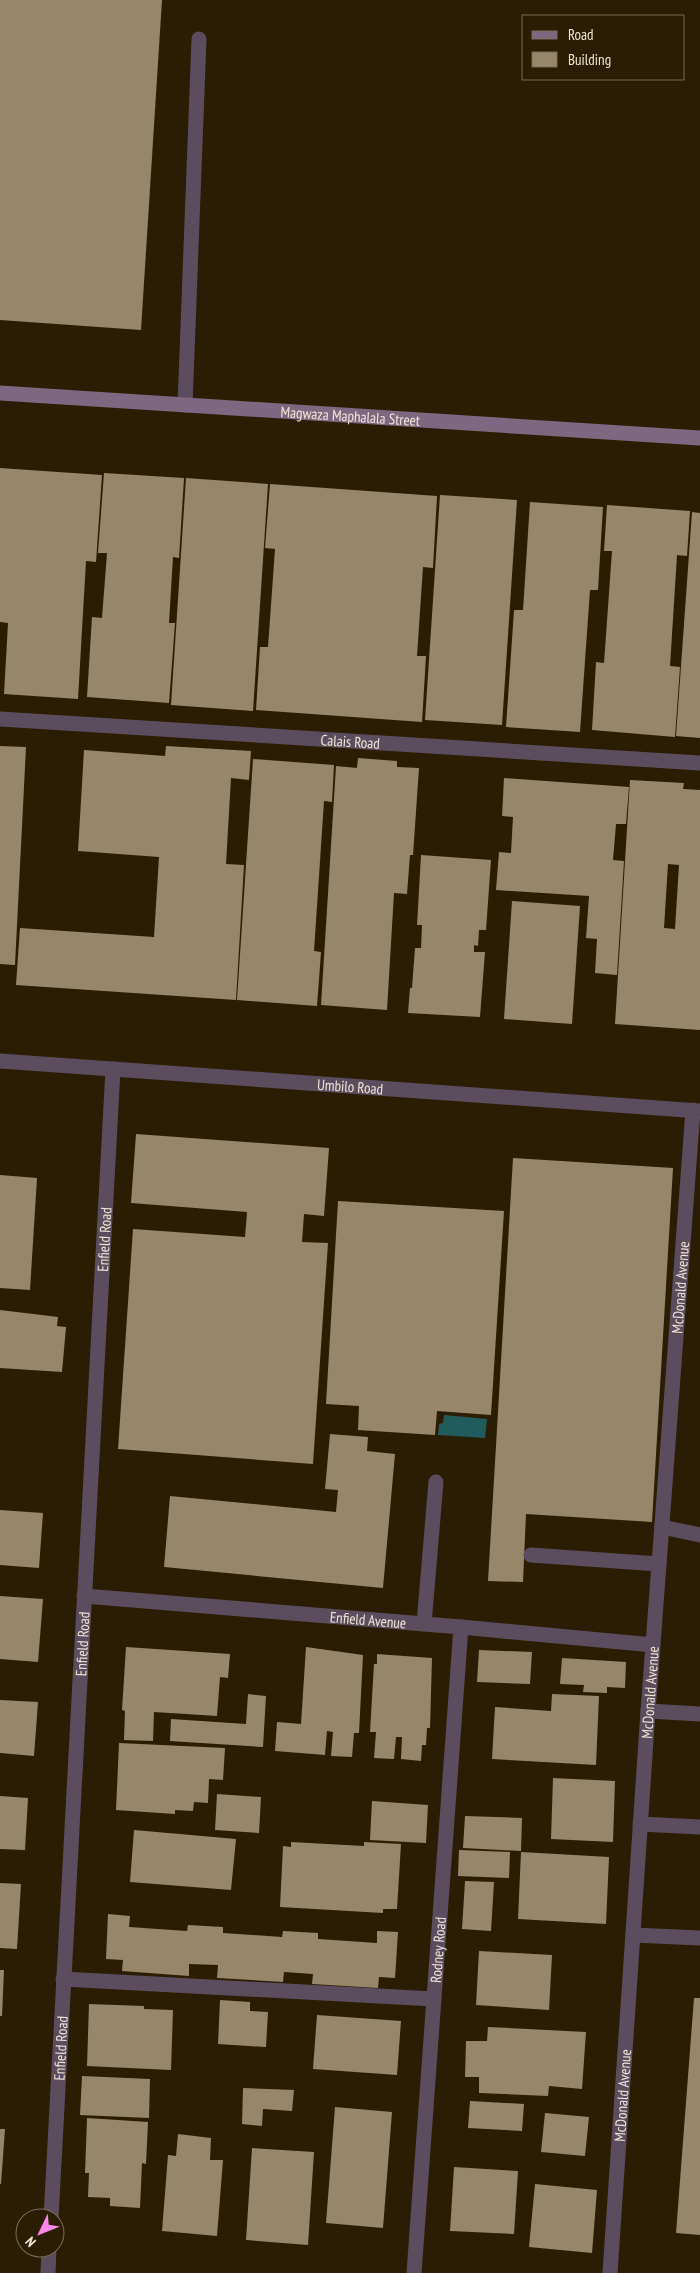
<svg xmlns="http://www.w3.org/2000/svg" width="700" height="2273" font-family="'PT Sans Narrow',sans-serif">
  <rect width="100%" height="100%" fill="#2b1d04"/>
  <path fill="#205b5e" d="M 444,1415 L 487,1419 L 485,1438 L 438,1435 L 439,1424 L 443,1423 Z"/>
  <path fill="#98866b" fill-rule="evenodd" d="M 0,0 L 162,0 L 141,330 L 0,320 Z
    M 0,468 L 102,475 L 96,562 L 86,561 L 78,699 L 4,694 L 8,623 L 0,622 Z
    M 104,473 L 184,478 L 179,558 L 173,557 L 169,623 L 175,623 L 169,703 L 87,697 L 92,617 L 102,618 L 107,553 L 98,553 Z
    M 186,478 L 268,484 L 253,711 L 171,705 Z
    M 270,484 L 437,496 L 433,568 L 423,567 L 417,656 L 426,656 L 422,722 L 256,710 L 260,647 L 268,647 L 275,549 L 265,548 Z
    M 440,495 L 517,500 L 502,725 L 425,720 Z
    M 530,502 L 603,507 L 598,590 L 590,590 L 580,732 L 506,727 L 514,610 L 523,610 Z
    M 607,505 L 690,511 L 687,556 L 677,555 L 670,666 L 680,667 L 675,737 L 592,730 L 596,662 L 604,663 L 612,551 L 604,551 Z
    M 692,512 L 700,513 L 700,738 L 676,736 Z
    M 0,746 L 26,747 L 15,965 L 0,964 Z
    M 166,746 L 251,751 L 249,780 L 231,778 L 226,864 L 244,865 L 236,1000 L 16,985 L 20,928 L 154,937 L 159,857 L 78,851 L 84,750 L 165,756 Z
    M 358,758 L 397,761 L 397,767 L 419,768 L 413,855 L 410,855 L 407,894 L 394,893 L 387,1010 L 321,1005 L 336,766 L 357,768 Z
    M 253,759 L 334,765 L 332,802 L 324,801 L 314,951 L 321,952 L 317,1006 L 237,1000 Z
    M 504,778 L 629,787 L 626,824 L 616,824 L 613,860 L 624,861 L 617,975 L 595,973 L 597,939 L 586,938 L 589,896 L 496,890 L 499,852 L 511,853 L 513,817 L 502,816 Z
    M 630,780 L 684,783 L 683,789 L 700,790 L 700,1030 L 615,1024 ZM 668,864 L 679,865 L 675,929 L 664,928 Z
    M 421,855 L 491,860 L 486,930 L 479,930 L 478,946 L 474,945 L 474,952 L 485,952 L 480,1017 L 408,1013 L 410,988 L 412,988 L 415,948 L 421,948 L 422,925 L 417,925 Z
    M 512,901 L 580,906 L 572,1024 L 504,1019 Z
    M 136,1134 L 329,1148 L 324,1216 L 304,1214 L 302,1242 L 328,1243 L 313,1464 L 118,1449 L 133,1229 L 245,1237 L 247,1212 L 131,1203 Z
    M 513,1158 L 673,1168 L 652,1522 L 526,1514 L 523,1582 L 488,1581 Z
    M 0,1175 L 37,1178 L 30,1290 L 0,1288 Z
    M 338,1201 L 504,1211 L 491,1415 L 437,1411 L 435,1435 L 358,1430 L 359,1406 L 326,1404 Z
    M 0,1310 L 58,1317 L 57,1326 L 66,1327 L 62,1372 L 0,1368 Z
    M 330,1434 L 368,1437 L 367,1451 L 395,1454 L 383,1588 L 164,1567 L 170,1496 L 336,1512 L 338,1490 L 325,1489 Z
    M 0,1510 L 43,1513 L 39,1568 L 0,1565 Z
    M 0,1596 L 43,1599 L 38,1662 L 0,1659 Z
    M 126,1647 L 230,1654 L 228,1678 L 220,1677 L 217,1716 L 154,1712 L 153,1741 L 124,1740 L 125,1711 L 122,1710 Z
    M 306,1647 L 363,1655 L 359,1733 L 354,1733 L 352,1757 L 331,1756 L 333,1732 L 327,1731 L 325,1755 L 275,1751 L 277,1722 L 301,1724 Z
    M 479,1650 L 532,1652 L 530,1684 L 477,1682 Z
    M 377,1654 L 432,1658 L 430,1728 L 427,1728 L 426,1745 L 422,1745 L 421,1761 L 401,1759 L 402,1737 L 396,1737 L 394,1759 L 374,1758 L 376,1732 L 370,1732 L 374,1664 L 377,1664 Z
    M 562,1658 L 626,1662 L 625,1688 L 607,1687 L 607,1693 L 583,1692 L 584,1685 L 560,1684 Z
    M 248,1694 L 266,1696 L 263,1747 L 170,1741 L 171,1719 L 246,1724 Z
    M 552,1694 L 599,1696 L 596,1765 L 492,1759 L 495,1707 L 551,1711 Z
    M 0,1700 L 38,1702 L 34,1756 L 0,1753 Z
    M 119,1743 L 225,1748 L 223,1780 L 209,1779 L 208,1803 L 194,1802 L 193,1811 L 175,1810 L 175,1814 L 116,1810 Z
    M 553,1778 L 615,1781 L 613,1842 L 551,1839 Z
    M 217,1794 L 261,1797 L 259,1833 L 215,1830 Z
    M 0,1796 L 28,1798 L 25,1850 L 0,1849 Z
    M 372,1801 L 428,1805 L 426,1843 L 370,1840 Z
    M 465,1816 L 522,1818 L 521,1851 L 463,1848 Z
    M 134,1830 L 236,1839 L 231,1890 L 130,1882 Z
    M 291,1842 L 364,1846 L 364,1842 L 401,1844 L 397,1909 L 383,1909 L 383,1913 L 280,1907 L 283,1846 L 291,1847 Z
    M 459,1850 L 510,1852 L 509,1878 L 458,1876 Z
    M 521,1852 L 609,1857 L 606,1924 L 518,1919 Z
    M 465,1881 L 494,1882 L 491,1931 L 462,1929 Z
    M 0,1883 L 21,1884 L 17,1949 L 0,1948 Z
    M 108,1914 L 130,1916 L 129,1927 L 187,1931 L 188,1925 L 223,1927 L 223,1933 L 282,1937 L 283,1931 L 318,1933 L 318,1939 L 377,1943 L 377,1931 L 398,1932 L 395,1978 L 379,1977 L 378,1988 L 312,1984 L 313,1974 L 284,1972 L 283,1982 L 217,1978 L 218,1965 L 189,1964 L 189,1976 L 122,1971 L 123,1960 L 106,1959 Z
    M 479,1951 L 552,1955 L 549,2010 L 476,2005 Z
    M 0,1970 L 4,1970 L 2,2016 L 0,2016 Z
    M 694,1998 L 700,1998 L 700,2235 L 676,2233 Z
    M 220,2000 L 250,2002 L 250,2011 L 268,2012 L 266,2047 L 218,2044 Z
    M 89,2004 L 144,2006 L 144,2009 L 173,2010 L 171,2070 L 87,2066 Z
    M 317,2015 L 401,2021 L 397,2075 L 313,2069 Z
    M 488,2027 L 586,2032 L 582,2089 L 549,2086 L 548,2096 L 479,2093 L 479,2077 L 465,2077 L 466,2041 L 487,2041 Z
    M 82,2076 L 150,2079 L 149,2118 L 80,2115 Z
    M 243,2088 L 294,2090 L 292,2111 L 263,2109 L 262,2126 L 242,2124 Z
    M 470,2101 L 524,2104 L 522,2131 L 468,2128 Z
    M 335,2107 L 392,2112 L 383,2228 L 326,2223 Z
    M 545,2113 L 589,2117 L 585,2156 L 541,2152 Z
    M 87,2118 L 148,2122 L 146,2164 L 142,2163 L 140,2208 L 110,2206 L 110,2198 L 88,2197 L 89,2173 L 85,2173 Z
    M 0,2129 L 5,2129 L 1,2184 L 0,2184 Z
    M 178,2134 L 211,2138 L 210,2160 L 223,2160 L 217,2236 L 162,2231 L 168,2155 L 176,2156 Z
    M 252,2148 L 314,2152 L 308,2245 L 246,2240 Z
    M 454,2167 L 518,2171 L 514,2234 L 450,2231 Z
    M 535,2184 L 597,2190 L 592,2253 L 529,2247 Z"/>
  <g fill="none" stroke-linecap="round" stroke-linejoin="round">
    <path stroke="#5c4d5e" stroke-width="15" d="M 185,405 L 199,39
      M 662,1527 L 700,1535
      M 531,1555 L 659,1564
      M 424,1624 L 436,1482
      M 648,1711 L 700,1714
      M 640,1824 L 700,1827
      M 633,1935 L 700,1938
      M 63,1979 L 434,1999"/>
    <g stroke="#5c4d5e" stroke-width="15">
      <path id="s1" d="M 0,719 L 700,763"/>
      <path id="s2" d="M 84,1596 L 461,1627 L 653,1645"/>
      <path id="s3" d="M 51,2218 L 113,1069"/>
      <path d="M 48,2273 L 49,2248"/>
      <path id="s4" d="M 414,2273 L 461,1627"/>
      <path id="s5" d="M 610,2273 L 648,1711 L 693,1110"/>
    </g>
    <path stroke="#5c4d5e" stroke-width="15" id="s6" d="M 0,1061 L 700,1111"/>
    <path stroke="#7f6681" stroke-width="15" id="s7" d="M 0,393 L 700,438"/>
  </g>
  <g text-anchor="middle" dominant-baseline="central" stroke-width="5" stroke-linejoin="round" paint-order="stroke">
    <g font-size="15" fill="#efe5d6" stroke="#2b1d04">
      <text stroke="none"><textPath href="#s7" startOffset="351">Magwaza Maphalala Street</textPath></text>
      <text stroke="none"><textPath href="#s1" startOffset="351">Calais Road</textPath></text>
      <text stroke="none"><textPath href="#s6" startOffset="351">Umbilo Road</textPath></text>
      <text stroke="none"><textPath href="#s3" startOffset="980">Enfield Road</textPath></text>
      <text stroke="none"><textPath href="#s5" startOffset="988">McDonald Avenue</textPath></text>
      <text stroke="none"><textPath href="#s2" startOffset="285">Enfield Avenue</textPath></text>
      <text stroke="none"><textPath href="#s3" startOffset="575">Enfield Road</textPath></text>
      <text stroke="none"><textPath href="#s5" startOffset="582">McDonald Avenue</textPath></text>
      <text stroke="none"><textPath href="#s4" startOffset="324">Rodney Road</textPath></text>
      <text stroke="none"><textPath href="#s3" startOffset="170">Enfield Road</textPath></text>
      <text stroke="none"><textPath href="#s5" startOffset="178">McDonald Avenue</textPath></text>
    </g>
  </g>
  <rect x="522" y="15" width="162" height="65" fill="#2b1d04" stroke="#796d58"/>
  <rect x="532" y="31" width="25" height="8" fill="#7f6681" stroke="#796d58"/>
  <text x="568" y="40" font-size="15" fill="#efe5d6">Road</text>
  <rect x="532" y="52" width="25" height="15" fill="#98866b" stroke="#796d58"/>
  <text x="568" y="65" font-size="15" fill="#efe5d6">Building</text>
  <g transform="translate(40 2233) rotate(227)"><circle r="24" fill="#2b1d04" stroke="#796d58"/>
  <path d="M0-4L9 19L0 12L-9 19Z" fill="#f987e8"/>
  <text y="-8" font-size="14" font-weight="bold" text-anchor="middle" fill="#efe5d6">N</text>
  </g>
</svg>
